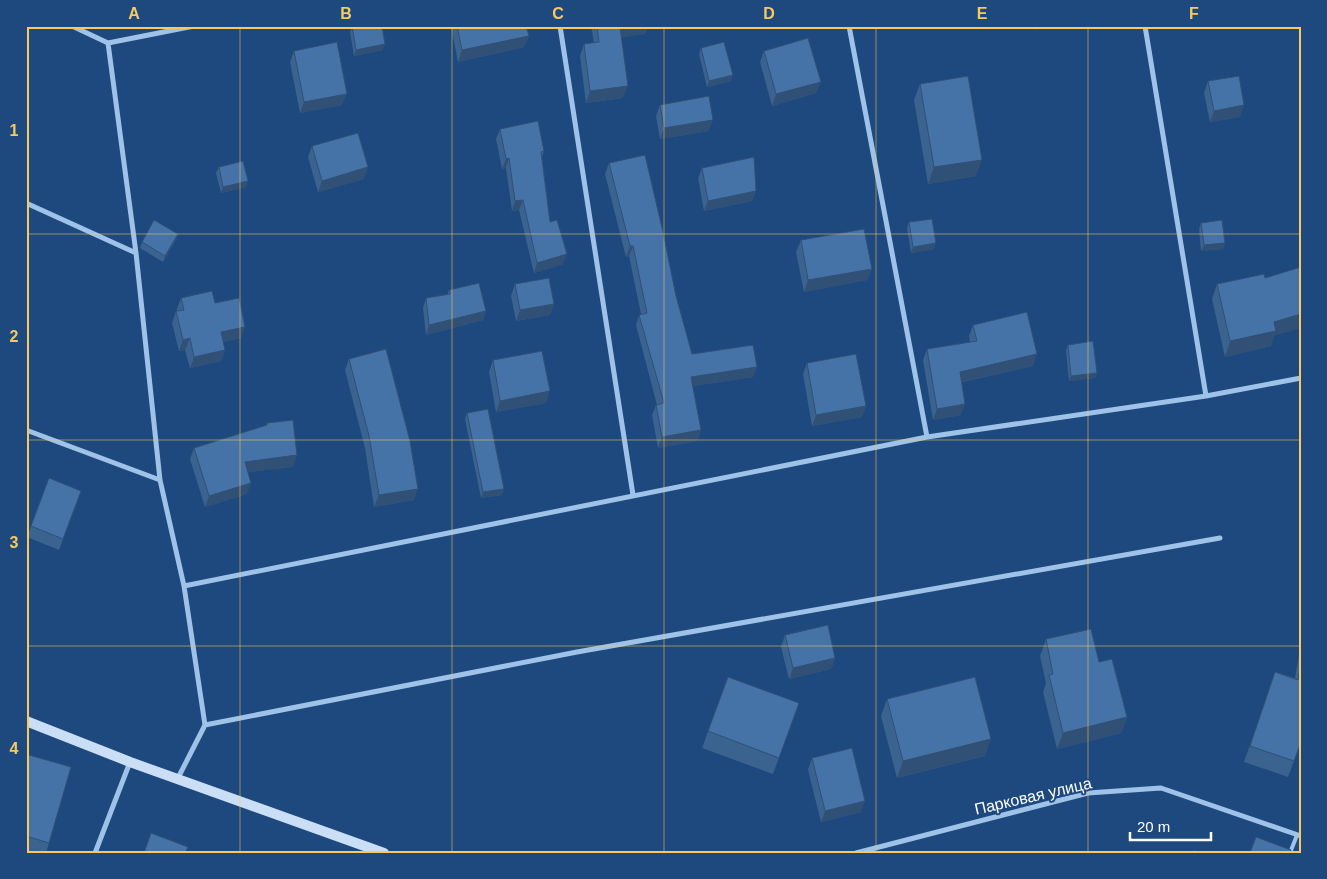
<svg xmlns="http://www.w3.org/2000/svg" width="1327" height="879" font-family="Helvetica,sans-serif">
  <rect width="100%" height="100%" fill="#1d497e"/>
  <g fill="none" stroke-linecap="round" stroke-linejoin="round">
    <path stroke="#9fc2e8" stroke-width="4" d="M 1290,853 L 1297,835"/>
    <path stroke="#9fc2e8" stroke-width="5" d="M 72,26 L 108,43 L 194,26
      M 560,26 L 633,495
      M 849,26 L 927,437
      M 1145,26 L 1206,396
      M 108,43 L 136,253 L 160,480 L 184,586 L 205,725 L 178,778
      M 26,203 L 136,253
      M 26,430 L 160,480
      M 184,586 L 927,437 L 1206,396 L 1301,378
      M 205,725 L 577,652 L 1220,538
      M 95,853 L 130,762
      M 856,853 L 1088,793 L 1161,788 L 1301,836"/>
    <path stroke="#cadef6" stroke-width="10" d="M 26,721 L 130,762 L 384,853"/>
  </g>
  <path fill="#3b6390" d="M 352,26 L 383,50 L 354,56 L 350,32 Z
    M 451,26 L 526,26 L 529,36 L 524,47 L 458,62 Z
    M 591,26 L 648,26 L 645,34 L 621,37 L 623,98 L 586,103 L 580,56 L 584,44 L 594,43 Z
    M 701,48 L 731,81 L 707,87 L 699,54 Z
    M 294,51 L 342,105 L 300,113 L 290,62 Z
    M 764,51 L 816,93 L 772,106 L 760,62 Z
    M 1208,81 L 1240,117 L 1210,122 L 1204,93 Z
    M 920,84 L 976,176 L 928,184 L 914,100 Z
    M 660,105 L 709,131 L 660,139 L 656,116 Z
    M 500,129 L 544,151 L 542,157 L 550,222 L 563,264 L 534,273 L 519,210 L 512,211 L 506,168 L 502,169 L 496,139 Z
    M 312,146 L 364,179 L 318,192 L 308,157 Z
    M 609,163 L 676,296 L 692,354 L 753,377 L 693,386 L 701,430 L 697,441 L 658,448 L 652,415 L 656,405 L 657,405 L 636,325 L 639,315 L 641,314 L 629,256 L 626,257 L 605,174 Z
    M 219,167 L 246,187 L 221,193 L 216,173 Z
    M 702,168 L 756,191 L 752,201 L 704,211 L 698,178 Z
    M 909,222 L 934,249 L 911,253 L 907,228 Z
    M 1201,223 L 1225,243 L 1223,249 L 1201,251 L 1199,229 Z
    M 178,234 L 176,240 L 163,262 L 140,248 L 142,242 Z
    M 801,240 L 872,269 L 867,280 L 804,292 L 796,252 Z
    M 515,284 L 554,304 L 550,315 L 516,321 L 511,296 Z
    M 1217,284 L 1274,336 L 1271,346 L 1225,357 L 1212,299 Z
    M 449,290 L 486,311 L 483,320 L 426,335 L 423,308 L 426,298 L 447,295 Z
    M 181,298 L 215,303 L 241,338 L 223,342 L 225,350 L 221,361 L 190,368 L 185,350 L 179,351 L 172,323 L 176,311 L 177,311 L 177,309 Z
    M 973,325 L 1033,366 L 962,382 L 961,415 L 933,420 L 923,360 L 927,349 L 970,342 L 969,336 Z
    M 1068,345 L 1097,373 L 1095,378 L 1069,381 L 1066,350 Z
    M 349,359 L 414,500 L 374,507 L 365,448 L 345,370 Z
    M 493,360 L 546,403 L 496,412 L 489,372 Z
    M 807,363 L 866,406 L 862,417 L 812,426 L 803,374 Z
    M 467,413 L 502,495 L 481,498 L 465,419 Z
    M 267,423 L 293,467 L 248,472 L 247,494 L 205,507 L 190,459 L 194,448 L 266,426 Z
    M 49,478 L 81,491 L 59,550 L 27,537 Z
    M 785,635 L 835,658 L 831,669 L 789,679 L 781,647 Z
    M 1046,639 L 1099,662 L 1127,717 L 1121,733 L 1057,749 L 1043,692 L 1046,683 L 1040,656 Z
    M 1301,644 L 1301,742 L 1288,777 L 1244,762 L 1275,672 L 1295,678 Z
    M 728,677 L 799,703 L 773,774 L 702,748 Z
    M 887,699 L 985,756 L 897,778 L 881,716 Z
    M 29,755 L 49,843 L 46,853 L 26,853 L 26,761 Z
    M 812,758 L 861,812 L 821,822 L 808,770 Z"/>
  <path fill="#305076" d="M 624,26 L 648,26 L 645,34 L 616,38 L 620,27 Z
    M 1036,26 L 1056,26 L 1035,30 Z
    M 529,36 L 524,47 L 458,62 L 462,50 Z
    M 385,44 L 383,50 L 354,56 L 356,50 Z
    M 733,75 L 731,81 L 707,87 L 709,81 Z
    M 821,82 L 816,93 L 772,106 L 776,94 Z
    M 628,86 L 623,98 L 586,103 L 590,91 Z
    M 347,94 L 342,105 L 300,113 L 304,102 Z
    M 1244,105 L 1240,117 L 1210,122 L 1214,111 Z
    M 713,120 L 709,131 L 660,139 L 664,128 Z
    M 509,158 L 506,168 L 502,169 L 506,159 Z
    M 982,160 L 976,176 L 928,184 L 934,167 Z
    M 368,167 L 364,179 L 318,192 L 322,181 Z
    M 248,181 L 246,187 L 221,193 L 223,187 Z
    M 756,191 L 752,201 L 704,211 L 708,201 Z
    M 523,200 L 519,210 L 512,211 L 515,201 Z
    M 178,234 L 176,240 L 163,262 L 165,256 Z
    M 936,243 L 934,249 L 911,253 L 913,247 Z
    M 1225,243 L 1223,249 L 1201,251 L 1204,245 Z
    M 630,246 L 633,246 L 629,256 L 626,257 Z
    M 567,254 L 563,264 L 534,273 L 537,263 Z
    M 872,269 L 867,280 L 804,292 L 808,280 Z
    M 554,304 L 550,315 L 516,321 L 520,310 Z
    M 486,311 L 483,320 L 426,335 L 429,325 Z
    M 1301,314 L 1301,328 L 1274,336 L 1271,346 L 1225,357 L 1230,341 L 1274,322 Z
    M 245,327 L 241,338 L 217,343 L 221,332 Z
    M 190,338 L 185,350 L 179,351 L 183,340 Z
    M 225,350 L 221,361 L 190,368 L 194,357 Z
    M 1037,354 L 1033,366 L 956,383 L 960,372 Z
    M 757,367 L 753,377 L 687,387 L 691,377 Z
    M 1097,373 L 1095,378 L 1069,381 L 1071,376 Z
    M 550,391 L 546,403 L 496,412 L 500,401 Z
    M 965,404 L 961,415 L 933,420 L 937,409 Z
    M 866,406 L 862,417 L 812,426 L 816,415 Z
    M 701,430 L 697,441 L 658,448 L 662,437 Z
    M 297,455 L 293,467 L 241,473 L 245,462 Z
    M 251,483 L 247,494 L 205,507 L 209,496 Z
    M 418,489 L 414,500 L 374,507 L 379,495 Z
    M 504,489 L 502,495 L 481,498 L 483,492 Z
    M 835,658 L 831,669 L 789,679 L 793,668 Z
    M 1127,717 L 1121,733 L 1057,749 L 1063,733 Z
    M 991,739 L 985,756 L 897,778 L 903,761 Z
    M 865,801 L 861,812 L 821,822 L 825,811 Z"/>
  <path fill="#4573a8" stroke="#305076" d="M 352,26 L 382,26 L 385,44 L 356,50 Z
    M 457,26 L 526,26 L 529,36 L 462,50 Z
    M 597,26 L 624,26 L 620,27 L 628,86 L 590,91 L 584,44 L 599,42 Z
    M 808,38 L 821,82 L 776,94 L 764,51 Z
    M 337,42 L 347,94 L 304,102 L 294,51 Z
    M 724,42 L 733,75 L 709,81 L 701,48 Z
    M 968,76 L 982,160 L 934,167 L 920,84 Z
    M 1239,76 L 1244,105 L 1214,111 L 1208,81 Z
    M 709,96 L 713,120 L 664,128 L 660,105 Z
    M 538,121 L 544,151 L 541,152 L 550,222 L 557,220 L 567,254 L 537,263 L 523,200 L 515,201 L 509,158 L 506,159 L 500,129 Z
    M 358,133 L 368,167 L 322,181 L 312,146 Z
    M 645,155 L 663,232 L 676,296 L 692,354 L 753,345 L 757,367 L 691,377 L 701,430 L 662,437 L 656,405 L 664,403 L 639,315 L 647,313 L 633,246 L 630,246 L 609,163 Z
    M 754,157 L 756,191 L 708,201 L 702,168 Z
    M 243,161 L 248,181 L 223,187 L 219,167 Z
    M 932,219 L 936,243 L 913,247 L 909,222 Z
    M 154,220 L 178,234 L 165,256 L 142,242 Z
    M 1222,220 L 1225,243 L 1204,245 L 1201,223 Z
    M 864,229 L 872,269 L 808,280 L 801,240 Z
    M 1301,267 L 1301,314 L 1274,322 L 1276,331 L 1230,341 L 1217,284 L 1264,274 L 1265,278 Z
    M 549,278 L 554,304 L 520,310 L 515,284 Z
    M 479,283 L 486,311 L 429,325 L 426,298 L 450,294 L 449,290 Z
    M 212,291 L 215,303 L 239,298 L 245,327 L 221,332 L 225,350 L 194,357 L 190,338 L 183,340 L 176,311 L 184,310 L 181,298 Z
    M 1027,312 L 1037,354 L 960,372 L 965,404 L 937,409 L 927,349 L 977,341 L 973,325 Z
    M 1093,341 L 1097,373 L 1071,376 L 1068,345 Z
    M 386,349 L 410,441 L 418,489 L 379,495 L 369,436 L 349,359 Z
    M 542,351 L 550,391 L 500,401 L 493,360 Z
    M 856,354 L 866,406 L 816,415 L 807,363 Z
    M 488,409 L 504,489 L 483,492 L 467,413 Z
    M 293,420 L 297,455 L 245,462 L 251,483 L 209,496 L 194,448 L 267,425 L 267,423 Z
    M 49,478 L 81,491 L 63,539 L 31,526 Z
    M 828,625 L 835,658 L 793,668 L 785,635 Z
    M 1091,629 L 1099,662 L 1112,659 L 1127,717 L 1063,733 L 1049,675 L 1053,674 L 1046,639 Z
    M 1301,665 L 1301,742 L 1294,761 L 1250,746 L 1275,672 L 1298,680 Z
    M 728,677 L 799,703 L 779,758 L 708,731 Z
    M 975,677 L 991,739 L 903,761 L 887,699 Z
    M 852,748 L 865,801 L 825,811 L 812,758 Z
    M 29,755 L 71,767 L 49,843 L 26,836 L 26,762 Z
    M 151,833 L 188,847 L 185,853 L 144,853 Z
    M 1256,837 L 1291,850 L 1290,853 L 1250,853 Z
    M 1194,850 L 1201,853 L 1193,853 Z"/>
  <path fill="none" stroke="#f8c95d" stroke-width="1" stroke-opacity="0.55" d="M 240,26 L 240,853M 452,26 L 452,853M 664,26 L 664,853M 876,26 L 876,853M 1088,26 L 1088,853M 26,234 L 1301,234M 26,440 L 1301,440M 26,646 L 1301,646"/>
  <g text-anchor="middle" dominant-baseline="central" stroke-width="4" stroke-linejoin="round" paint-order="stroke">
    <g font-size="16" fill="#fff" stroke="#1d497e">
      <text transform="translate(1033 796) rotate(-13)">Парковая улица</text>
    </g>
  </g>
  <rect width="1327" height="879" fill="none" stroke="#1d497e" stroke-width="55"/>
  <path d="M1130 832v8h81v-8" fill="none" stroke="#ffffff" stroke-width="2.5"/>
  <text x="1137" y="832" font-size="15" fill="#ffffff" stroke="#1d497e" stroke-width="4" paint-order="stroke">20 m</text>
  <rect x="28" y="28" width="1272" height="824" fill="none" stroke="#f8c95d" stroke-width="2"/>
  <g font-size="16" text-anchor="middle" font-weight="bold" fill="#f8c95d">
    <text x="134" y="19">A</text>
    <text x="346" y="19">B</text>
    <text x="558" y="19">C</text>
    <text x="769" y="19">D</text>
    <text x="982" y="19">E</text>
    <text x="1194" y="19">F</text>
    <text x="14" y="136">1</text>
    <text x="14" y="342">2</text>
    <text x="14" y="548">3</text>
    <text x="14" y="754">4</text>
  </g>
</svg>
